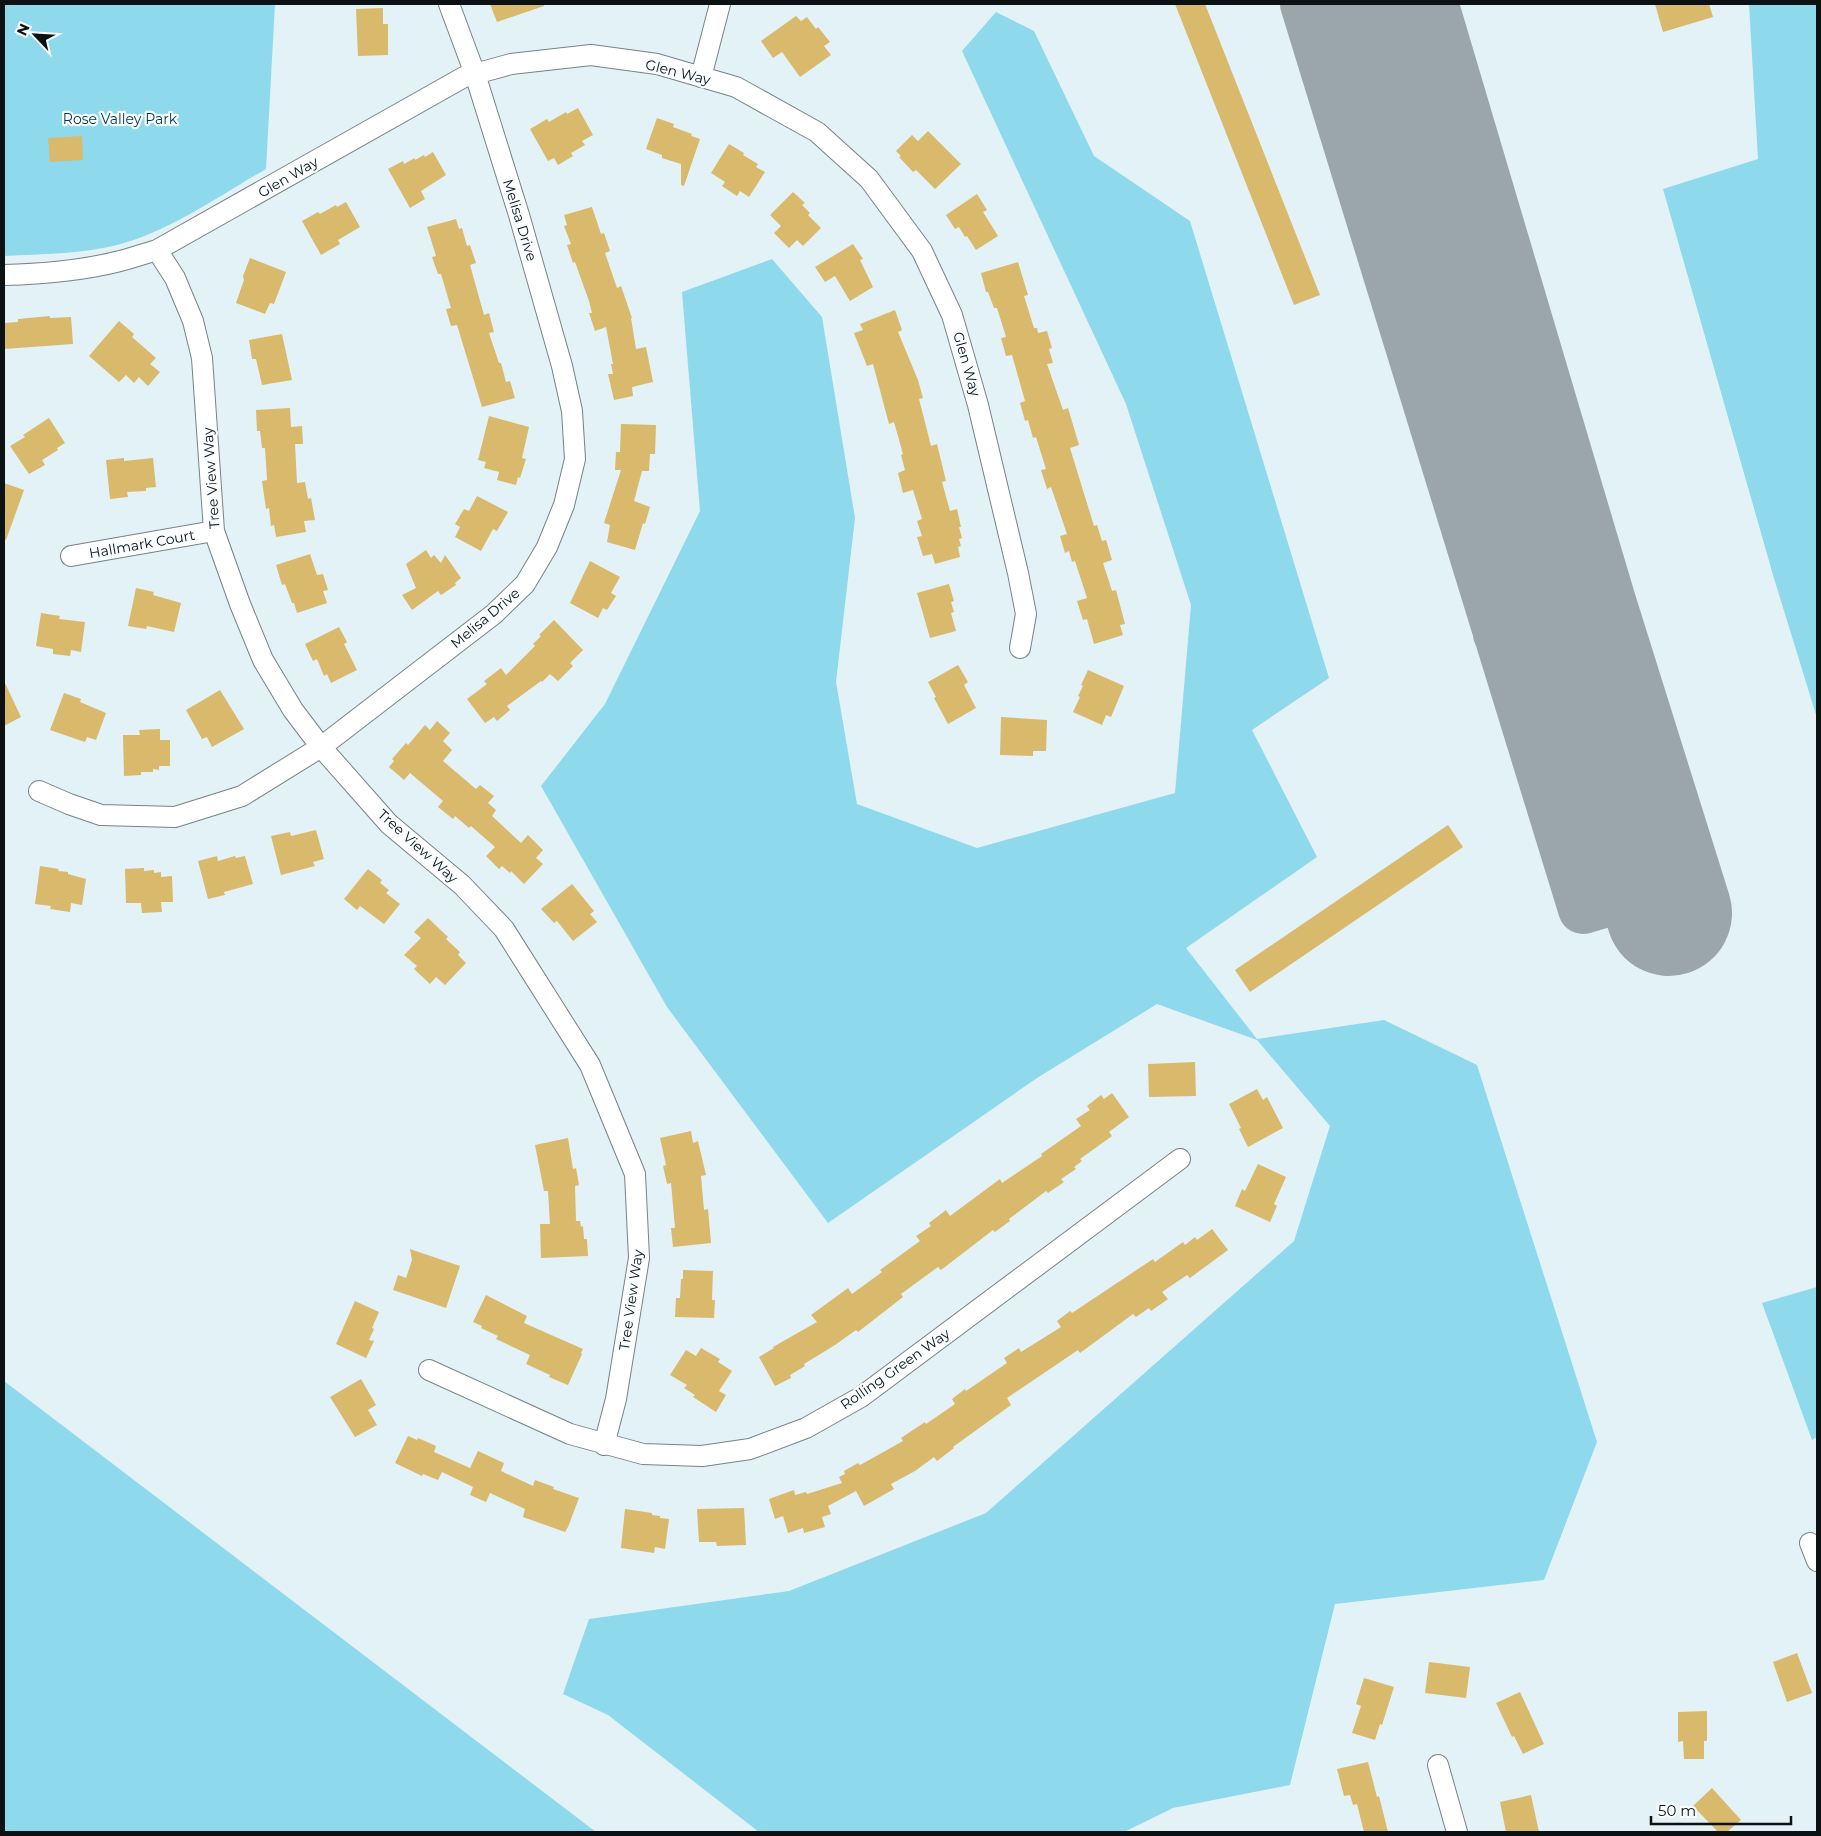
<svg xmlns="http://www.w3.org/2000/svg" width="1821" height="1836" font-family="Montserrat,sans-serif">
  <rect width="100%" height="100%" fill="#e3f2f6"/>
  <path fill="#8fd9ec" d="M 4,4 L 275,4 L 266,169 C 221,195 167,233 117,245 C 81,254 41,254 4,256 Z
    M 1749,4 L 1817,4 L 1817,718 L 1773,575 L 1663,189 L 1758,159 Z
    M 996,12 L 1034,31 L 1094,156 L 1190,221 L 1329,678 L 1252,730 L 1317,857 L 1186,948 L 1257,1039 L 1384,1020 L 1477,1065 L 1597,1442 L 1544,1580 L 1335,1604 L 1290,1785 L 1173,1808 L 1124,1832 L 759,1832 L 608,1715 L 563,1694 L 589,1619 L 789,1591 L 986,1513 L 1294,1241 L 1330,1126 L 1257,1040 L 1157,1004 L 1037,1078 L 828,1223 L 667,1007 L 541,786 L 605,704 L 700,511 L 682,292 L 772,259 L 822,317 L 855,518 L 836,682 L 857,804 L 977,848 L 1175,793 L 1191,605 L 1126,404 L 962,51 Z
    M 1817,1287 L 1817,1437 L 1812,1440 L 1762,1303 Z
    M 4,1381 L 596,1832 L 4,1832 Z"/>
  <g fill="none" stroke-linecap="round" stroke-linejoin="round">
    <path stroke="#9aa6aa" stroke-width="50" d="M 1305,4 L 1583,909 L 1660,886
      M 1498,634 L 1574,610"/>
    <path stroke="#9aa6aa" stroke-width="126" d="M 1394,4 L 1574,610 L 1669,913"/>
  </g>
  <path fill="#d9b96c" d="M 490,4 L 544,4 L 544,6 L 497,22 Z
    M 1175,4 L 1205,4 L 1320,295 L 1294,305 Z
    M 1655,4 L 1709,4 L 1713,17 L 1663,32 Z
    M 383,8 L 383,24 L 388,24 L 388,55 L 358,56 L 356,9 Z
    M 796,16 L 801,21 L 807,17 L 816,29 L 818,27 L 830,42 L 824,46 L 831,55 L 800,77 L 782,52 L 773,58 L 761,41 Z
    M 578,108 L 593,135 L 582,141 L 585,145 L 571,153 L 573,156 L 558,165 L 554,158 L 548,161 L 530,129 L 547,119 L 549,122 L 566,112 L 567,114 Z
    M 657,118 L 674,124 L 673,127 L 692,134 L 691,136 L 700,139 L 684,186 L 681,185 L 681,164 L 662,158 L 662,155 L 646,149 Z
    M 928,131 L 961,164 L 935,189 L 916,170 L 913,172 L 899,157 L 901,156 L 896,151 L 912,135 L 918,141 Z
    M 82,136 L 83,160 L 50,162 L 48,138 Z
    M 729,144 L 744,153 L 743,155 L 758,164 L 756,167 L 765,172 L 749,197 L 740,191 L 737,196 L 722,186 L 725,182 L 711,173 Z
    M 433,152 L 446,175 L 421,191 L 425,199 L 410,208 L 388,169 L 403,161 L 404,164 L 415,158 L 415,160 L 424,155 L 425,157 Z
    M 793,192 L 805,203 L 802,205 L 810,213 L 808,215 L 821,228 L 803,246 L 797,240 L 789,248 L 774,233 L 781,226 L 770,215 Z
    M 977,194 L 987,210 L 983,212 L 998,236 L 976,250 L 967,236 L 965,237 L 959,227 L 955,229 L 946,215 Z
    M 346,202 L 360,227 L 338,240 L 340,244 L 321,255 L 302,221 L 318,212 L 320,214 L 336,205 L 337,207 Z
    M 592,207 L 601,234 L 604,233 L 610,251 L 605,253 L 617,288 L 621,286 L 632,318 L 631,318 L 636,349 L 646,347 L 653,382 L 632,387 L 633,396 L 614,400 L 608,374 L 613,374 L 611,364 L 613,364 L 606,327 L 595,331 L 589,313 L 592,313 L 589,301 L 575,262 L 573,263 L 567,245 L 571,244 L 564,226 L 567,225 L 564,215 Z
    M 456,219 L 459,229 L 462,228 L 467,246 L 470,245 L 476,263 L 470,265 L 484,315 L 489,313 L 494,332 L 489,333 L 499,363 L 501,363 L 506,382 L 510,381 L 515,398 L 482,407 L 457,325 L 451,326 L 446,309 L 451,308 L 441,274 L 438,274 L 432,257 L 436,256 L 427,227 Z
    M 853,244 L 863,259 L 860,260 L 873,287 L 850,301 L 835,276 L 825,282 L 815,267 Z
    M 250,258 L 286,272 L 274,304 L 270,303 L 265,314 L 236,303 L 244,280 L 243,276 Z
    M 1018,262 L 1028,295 L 1024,296 L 1034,328 L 1037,328 L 1038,333 L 1047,331 L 1052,348 L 1049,349 L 1053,363 L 1047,364 L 1063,410 L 1068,408 L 1079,445 L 1070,448 L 1094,526 L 1097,525 L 1102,541 L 1106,540 L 1112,560 L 1103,563 L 1112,591 L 1116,590 L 1125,624 L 1120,625 L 1123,635 L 1094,644 L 1087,619 L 1083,620 L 1077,601 L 1087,598 L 1075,561 L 1072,562 L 1069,551 L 1065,553 L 1060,536 L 1067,534 L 1051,487 L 1047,489 L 1041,470 L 1046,469 L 1036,437 L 1033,438 L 1028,420 L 1025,421 L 1020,403 L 1025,401 L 1012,355 L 1006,356 L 1001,338 L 1006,337 L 997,308 L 994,308 L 988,292 L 986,292 L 981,273 Z
    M 895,310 L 902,330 L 898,332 L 918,380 L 923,398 L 919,399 L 931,446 L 937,444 L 946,481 L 942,482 L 950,511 L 957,509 L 961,527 L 959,527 L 962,538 L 959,539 L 961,546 L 958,547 L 960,557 L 935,564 L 932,554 L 923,556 L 917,537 L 922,536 L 917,521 L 922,519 L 913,490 L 903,493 L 898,473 L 905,470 L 901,455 L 903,454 L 894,422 L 889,424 L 873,364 L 867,366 L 854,333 L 863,330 L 860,324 Z
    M 50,316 L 50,318 L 71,317 L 73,344 L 4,349 L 4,323 L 18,322 L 18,319 Z
    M 119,321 L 134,334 L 132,337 L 156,358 L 150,364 L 160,372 L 148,386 L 139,377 L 134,383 L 126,375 L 119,382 L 89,356 Z
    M 282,334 L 292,380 L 262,385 L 256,359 L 252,359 L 249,340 Z
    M 290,408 L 291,427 L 302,426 L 303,444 L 295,444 L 297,483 L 305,482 L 308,499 L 311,498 L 315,520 L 304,521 L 306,532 L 276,537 L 274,525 L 271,526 L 269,508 L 266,509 L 262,481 L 267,480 L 265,448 L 262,448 L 260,431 L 257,431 L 256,410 Z
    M 489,416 L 529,427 L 522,458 L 526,459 L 520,478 L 518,477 L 516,485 L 497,480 L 499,472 L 484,468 L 486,462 L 478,460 Z
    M 49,418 L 65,443 L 57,448 L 58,450 L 42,460 L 45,465 L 29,474 L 10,446 L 25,437 L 23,435 Z
    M 621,424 L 656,425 L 655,454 L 650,454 L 649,471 L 642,471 L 634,501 L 650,507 L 645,524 L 643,523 L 635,550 L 607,542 L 610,525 L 604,523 L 621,470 L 615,470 L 616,452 L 620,452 Z
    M 124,458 L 124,461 L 153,458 L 156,487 L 146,488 L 146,491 L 127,492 L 128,497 L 110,499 L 106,460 Z
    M 4,483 L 24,490 L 6,540 L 4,539 Z
    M 477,496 L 508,512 L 497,531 L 493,529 L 481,551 L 455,537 L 460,527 L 455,524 L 464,509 L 469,511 Z
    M 426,550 L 431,558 L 434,555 L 441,563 L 445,555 L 461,578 L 455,583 L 456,585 L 441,595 L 438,591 L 412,610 L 402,595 L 416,588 L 406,564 Z
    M 310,554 L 317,575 L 323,574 L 328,590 L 323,591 L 327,603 L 297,613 L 294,603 L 292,603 L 285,584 L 282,585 L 276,565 Z
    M 590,561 L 620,577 L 611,593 L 616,596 L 607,610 L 603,608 L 598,618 L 570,603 Z
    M 949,584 L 954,601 L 951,602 L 954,612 L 951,613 L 956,631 L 930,638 L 917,593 Z
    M 136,588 L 154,592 L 153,595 L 181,603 L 174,632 L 147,626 L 146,629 L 128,626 Z
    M 41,613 L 60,616 L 59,619 L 85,622 L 81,652 L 71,650 L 70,656 L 53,654 L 53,649 L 36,646 Z
    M 554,620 L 583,650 L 570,663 L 573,666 L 558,681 L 550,674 L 542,682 L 541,681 L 507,706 L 510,710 L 497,721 L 494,717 L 485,723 L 467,699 L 487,684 L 484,681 L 501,668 L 506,675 L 535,646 L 533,644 L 541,636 L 539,635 Z
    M 339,627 L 347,642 L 344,644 L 357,670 L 331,683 L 327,674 L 324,676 L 317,659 L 313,661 L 305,644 Z
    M 958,665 L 968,682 L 964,685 L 976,708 L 948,724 L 934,698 L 936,697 L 928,682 Z
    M 1088,670 L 1124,686 L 1111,717 L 1106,715 L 1102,725 L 1073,712 L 1080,697 L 1078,696 L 1083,686 L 1081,685 Z
    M 4,681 L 21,717 L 4,726 Z
    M 220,690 L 244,729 L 212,747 L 207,737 L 202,739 L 186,710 Z
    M 64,693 L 81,699 L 80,702 L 106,713 L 96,740 L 87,737 L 85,742 L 50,730 Z
    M 1001,717 L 1047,720 L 1046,751 L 1033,751 L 1033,756 L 1000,755 Z
    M 437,721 L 450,733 L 443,741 L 452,750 L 443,761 L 476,789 L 480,785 L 494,796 L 488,803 L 496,810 L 492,816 L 521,843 L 528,835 L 543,850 L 536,858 L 543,864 L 524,884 L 511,871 L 510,873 L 502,866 L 499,869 L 486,856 L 495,847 L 471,826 L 469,828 L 455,816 L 453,819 L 438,807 L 443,801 L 410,773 L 404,780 L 389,767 L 394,761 L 392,759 L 406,743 L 408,745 L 425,725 L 430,730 Z
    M 160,729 L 160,740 L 170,740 L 170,766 L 159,766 L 159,770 L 153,769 L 153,772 L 141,772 L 141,775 L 124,776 L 123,735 L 140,735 L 139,730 Z
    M 1448,825 L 1463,847 L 1250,992 L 1235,970 Z
    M 316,830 L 324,859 L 313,862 L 315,866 L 281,875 L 271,836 L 290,832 L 291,836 Z
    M 217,856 L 218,861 L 235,856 L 236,858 L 245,856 L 253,884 L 224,892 L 225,895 L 208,899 L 198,861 Z
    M 40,866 L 59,869 L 58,871 L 68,872 L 68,874 L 86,879 L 82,905 L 71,903 L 70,912 L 50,909 L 51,906 L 35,904 Z
    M 144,868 L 144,871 L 154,870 L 154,873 L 161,872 L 161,877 L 172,876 L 173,902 L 161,902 L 162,912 L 142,913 L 141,903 L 126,903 L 125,869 Z
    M 368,869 L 382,880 L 380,883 L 389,890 L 386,893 L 400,904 L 384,924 L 360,906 L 357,910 L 344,899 Z
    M 572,884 L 594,911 L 590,914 L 597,922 L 573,941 L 557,921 L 554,923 L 541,909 Z
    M 428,918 L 448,937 L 446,939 L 460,952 L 458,955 L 466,963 L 445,985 L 436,977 L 430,984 L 414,969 L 417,966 L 404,955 L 421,938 L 414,932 Z
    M 1195,1062 L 1196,1096 L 1149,1097 L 1148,1064 Z
    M 1257,1089 L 1263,1100 L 1267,1097 L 1283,1128 L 1248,1147 L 1239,1129 L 1241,1128 L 1229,1104 Z
    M 1112,1093 L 1129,1117 L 1109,1132 L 1112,1136 L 1080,1159 L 1082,1161 L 1074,1167 L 1076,1169 L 1061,1179 L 1064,1182 L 1048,1193 L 1046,1191 L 1009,1219 L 1010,1221 L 995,1232 L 993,1230 L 941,1270 L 938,1267 L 901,1294 L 903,1297 L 858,1332 L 856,1330 L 835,1345 L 804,1364 L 805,1366 L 790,1375 L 791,1378 L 775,1386 L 759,1357 L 774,1348 L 773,1347 L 817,1322 L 811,1315 L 848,1288 L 852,1294 L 882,1272 L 880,1270 L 920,1241 L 916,1236 L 931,1226 L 929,1223 L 946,1210 L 950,1216 L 1000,1179 L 1002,1183 L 1042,1156 L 1041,1154 L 1081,1126 L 1076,1119 L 1090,1110 L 1087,1106 L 1101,1095 L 1104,1099 Z
    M 691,1131 L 693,1143 L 698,1141 L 706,1175 L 701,1176 L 704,1210 L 708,1209 L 711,1243 L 673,1247 L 671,1228 L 675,1228 L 671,1183 L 667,1184 L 663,1166 L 666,1165 L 660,1138 Z
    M 568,1138 L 573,1169 L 576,1168 L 579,1185 L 575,1186 L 576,1221 L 580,1221 L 581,1227 L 583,1226 L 584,1239 L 587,1239 L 588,1256 L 541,1258 L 540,1224 L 550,1224 L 548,1191 L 544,1191 L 535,1145 Z
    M 1258,1164 L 1286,1177 L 1274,1204 L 1277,1206 L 1270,1222 L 1235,1206 L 1242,1189 L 1245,1191 Z
    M 1212,1229 L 1228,1250 L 1190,1278 L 1187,1275 L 1162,1292 L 1168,1299 L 1151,1311 L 1149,1308 L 1136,1317 L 1133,1314 L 1080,1353 L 1078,1350 L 1007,1398 L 1011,1405 L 953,1447 L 954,1448 L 937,1461 L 934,1457 L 915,1471 L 891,1484 L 894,1489 L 864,1506 L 856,1491 L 828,1506 L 831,1514 L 822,1517 L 825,1527 L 804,1533 L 803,1528 L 788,1533 L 783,1516 L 775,1519 L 769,1499 L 794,1490 L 795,1495 L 806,1492 L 807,1494 L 842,1483 L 839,1477 L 845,1474 L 844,1471 L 858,1463 L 860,1465 L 871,1459 L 903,1441 L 901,1438 L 925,1422 L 926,1424 L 955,1404 L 952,1399 L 965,1389 L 966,1391 L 1007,1363 L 1004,1358 L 1019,1348 L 1021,1352 L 1061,1327 L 1057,1321 L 1070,1311 L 1072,1313 L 1153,1259 L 1155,1262 L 1183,1242 L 1185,1245 L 1195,1237 L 1197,1240 Z
    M 410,1249 L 460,1266 L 446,1308 L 393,1290 L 398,1275 L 406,1278 L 412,1260 Z
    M 683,1270 L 713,1271 L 712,1300 L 715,1300 L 714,1318 L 675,1317 L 676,1298 L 680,1298 L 681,1279 L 683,1279 Z
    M 486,1295 L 527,1316 L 524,1323 L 583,1349 L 581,1353 L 582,1354 L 568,1385 L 549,1377 L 550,1375 L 526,1364 L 530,1355 L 496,1339 L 498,1336 L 481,1328 L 482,1326 L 473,1322 Z
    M 355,1301 L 379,1312 L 372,1328 L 374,1329 L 369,1340 L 374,1341 L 366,1358 L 336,1344 Z
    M 701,1348 L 720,1359 L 718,1362 L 732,1371 L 719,1391 L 726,1395 L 716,1412 L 693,1397 L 695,1395 L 684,1388 L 687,1385 L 670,1375 L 686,1350 L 696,1356 Z
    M 361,1379 L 376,1405 L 368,1410 L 377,1425 L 355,1437 L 330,1397 Z
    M 408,1436 L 417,1440 L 418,1438 L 436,1446 L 434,1452 L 470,1468 L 478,1451 L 504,1463 L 501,1471 L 533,1486 L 535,1480 L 554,1487 L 553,1489 L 579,1498 L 568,1527 L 565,1532 L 523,1517 L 525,1509 L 490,1493 L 486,1502 L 470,1495 L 473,1487 L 442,1472 L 438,1480 L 423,1474 L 422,1476 L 395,1463 Z
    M 744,1508 L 746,1545 L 717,1546 L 716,1542 L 699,1542 L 697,1509 Z
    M 625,1509 L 652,1513 L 652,1515 L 660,1516 L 660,1518 L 669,1519 L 665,1549 L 655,1547 L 654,1553 L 621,1548 Z
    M 1797,1653 L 1812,1693 L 1787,1702 L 1773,1662 Z
    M 1429,1662 L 1470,1667 L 1466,1698 L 1425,1693 Z
    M 1364,1678 L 1394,1687 L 1382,1725 L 1380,1724 L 1375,1740 L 1352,1733 L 1361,1706 L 1356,1704 Z
    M 1520,1692 L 1544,1744 L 1523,1754 L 1514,1736 L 1512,1737 L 1496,1703 Z
    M 1707,1711 L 1707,1741 L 1704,1741 L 1704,1759 L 1684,1759 L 1683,1741 L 1678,1742 L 1678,1712 Z
    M 1368,1762 L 1377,1797 L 1379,1796 L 1388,1832 L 1364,1832 L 1357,1804 L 1353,1805 L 1350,1795 L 1344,1796 L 1337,1769 Z
    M 1712,1788 L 1741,1820 L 1727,1832 L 1718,1832 L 1693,1806 Z
    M 1531,1795 L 1539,1832 L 1506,1832 L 1500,1802 Z"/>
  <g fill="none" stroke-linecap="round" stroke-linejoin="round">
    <defs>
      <path id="minor" d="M 701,77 L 720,4
        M 157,250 L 175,278 L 193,321 L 202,358 L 214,531 L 240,604 L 263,660 L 293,710 L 321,747 L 389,824 L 462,885 L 504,929 L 590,1065 L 635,1174 L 639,1258 L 616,1399 L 604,1445
        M 4,275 C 41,274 79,271 116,262 C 129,259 143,254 157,250 L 464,77 L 511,64 L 591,55 L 657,64 L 736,87 L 817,132 L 869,179 L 922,251 L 952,315 L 978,405 L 1018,573 L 1026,614 L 1020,648
        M 71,556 L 214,531
        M 39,791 L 69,804 L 101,815 L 175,817 L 242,796 L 321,747 L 494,614 L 525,584 L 547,547 L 564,505 L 575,459 L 572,411 L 562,366 L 519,215 L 475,74 L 449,4
        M 429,1370 L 570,1434 L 643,1454 L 702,1456 L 750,1449 L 806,1428 L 861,1397 L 1180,1159
        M 1810,1543 L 1817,1561
        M 1438,1765 L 1457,1832"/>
    </defs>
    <use href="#minor" stroke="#768387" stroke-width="22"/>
    <use href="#minor" stroke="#fff" stroke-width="20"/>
  </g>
  <g text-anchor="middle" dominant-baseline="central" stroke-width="4.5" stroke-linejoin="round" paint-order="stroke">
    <g font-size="14" fill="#0c1113" stroke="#f8fdff">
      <text transform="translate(678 72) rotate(14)">Glen Way</text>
      <text transform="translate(288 177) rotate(-30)">Glen Way</text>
      <text transform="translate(520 220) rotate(73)">Melisa Drive</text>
      <text transform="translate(967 364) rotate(74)">Glen Way</text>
      <text transform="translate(211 478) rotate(-94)">Tree View Way</text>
      <text transform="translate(142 544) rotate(-10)">Hallmark Court</text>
      <text transform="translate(485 618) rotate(-40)">Melisa Drive</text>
      <text transform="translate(418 846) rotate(42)">Tree View Way</text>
      <text transform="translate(631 1300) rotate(-82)">Tree View Way</text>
      <text transform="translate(895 1369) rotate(-35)">Rolling Green Way</text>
    </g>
    <g font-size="14" fill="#053843" stroke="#f8fdff">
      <text x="120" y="119">Rose Valley Park</text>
    </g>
  </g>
  <rect width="1821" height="1836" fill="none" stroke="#0c1113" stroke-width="10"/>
  <g transform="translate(35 35) rotate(295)" stroke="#f8fdff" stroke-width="4" paint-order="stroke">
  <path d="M0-4L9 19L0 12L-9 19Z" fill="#0c1113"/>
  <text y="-8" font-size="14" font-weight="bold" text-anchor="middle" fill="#0c1113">N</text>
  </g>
  <path d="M1651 1816v8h140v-8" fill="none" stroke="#0c1113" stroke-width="2.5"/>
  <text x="1658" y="1816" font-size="15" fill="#0c1113" stroke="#f8fdff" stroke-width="4" paint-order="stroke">50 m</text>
</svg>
